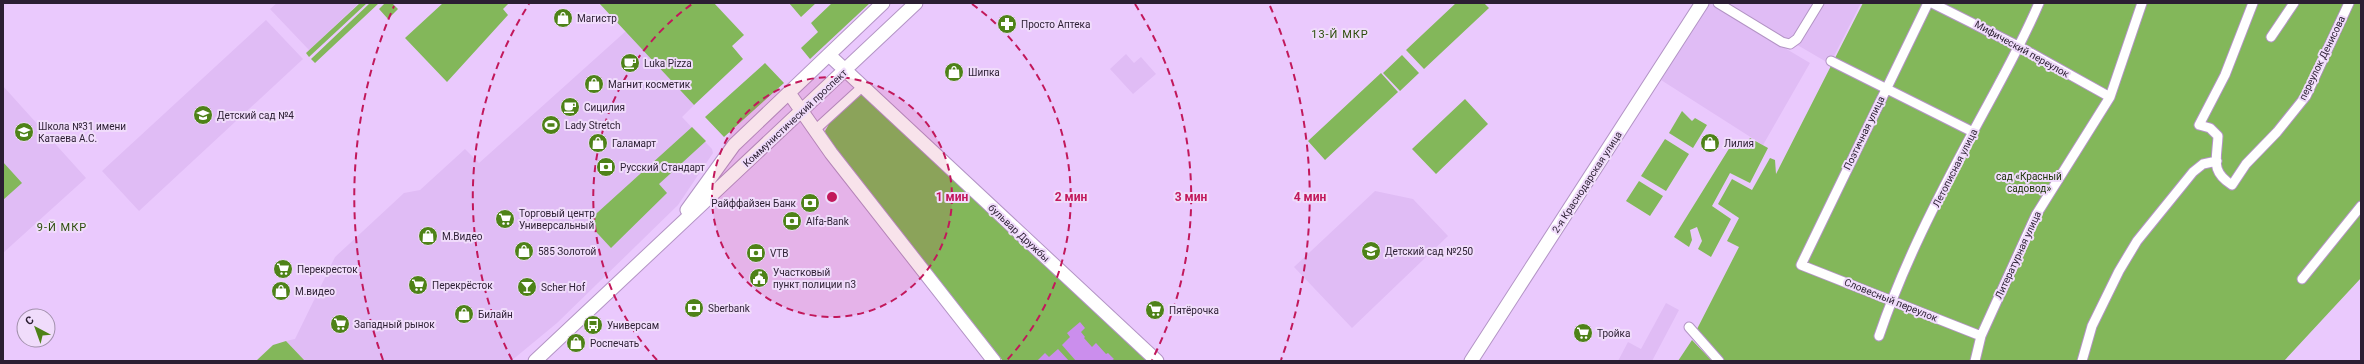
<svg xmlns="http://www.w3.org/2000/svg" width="2364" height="364" font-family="Roboto,sans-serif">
  <rect width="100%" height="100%" fill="#eac9fd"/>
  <path fill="#e0bcf5" d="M 277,3 L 359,3 L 309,50 L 270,9 Z
    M 1709,3 L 1810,63 L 1763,145 L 1661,80 Z
    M 1725,3 L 1861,3 L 1830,64 Z
    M 266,20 L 303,59 L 139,211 L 102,171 Z
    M 626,31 L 694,105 L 682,117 L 712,149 L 713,153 L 678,205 L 557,323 L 511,361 L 305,361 L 286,341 L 295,339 L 335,257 L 404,193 L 420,190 L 465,149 L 479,163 Z
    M 1126,54 L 1134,63 L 1141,57 L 1156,74 L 1133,94 L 1110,69 Z
    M 3,86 L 86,178 L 3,253 Z
    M 1375,191 L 1413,199 L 1448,236 L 1352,328 L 1294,267 Z
    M 1666,303 L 1679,310 L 1652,361 L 1618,361 L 1628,342 L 1641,349 Z"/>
  <path fill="#83b75a" d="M 360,3 L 367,3 L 309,57 L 306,53 Z
    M 370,3 L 379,3 L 315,63 L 311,59 Z
    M 385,3 L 392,3 L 398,9 L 388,19 L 379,9 Z
    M 443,3 L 509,3 L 503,9 L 508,15 L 447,82 L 405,38 Z
    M 599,3 L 714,3 L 744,35 L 732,46 L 743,59 L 694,105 Z
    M 789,3 L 816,3 L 801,17 Z
    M 832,3 L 870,3 L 810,59 L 801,48 L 818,32 L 811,23 Z
    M 1456,3 L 1484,3 L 1489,8 L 1424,69 L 1406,50 Z
    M 1863,3 L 2361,3 L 2361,278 L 2284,361 L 1722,361 L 1696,331 L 1739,247 L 1727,241 L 1739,218 L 1718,204 L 1732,179 L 1752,190 L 1770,158 L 1775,160 L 1776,174 Z
    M 1402,55 L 1419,73 L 1400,91 L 1383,73 Z
    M 765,63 L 784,83 L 724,137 L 705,117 Z
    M 1381,73 L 1398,92 L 1325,160 L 1308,141 Z
    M 862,94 L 1152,361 L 1003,361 L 827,137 L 825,131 L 829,124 Z
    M 1465,99 L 1488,124 L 1436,174 L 1412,149 Z
    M 1682,111 L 1692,121 L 1695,118 L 1707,125 L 1693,148 L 1669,133 Z
    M 692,127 L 706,141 L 659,184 L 667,193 L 611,248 L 587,222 Z
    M 1750,138 L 1768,148 L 1750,183 L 1730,173 L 1712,206 L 1731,219 L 1711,257 L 1698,249 L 1702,241 L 1697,227 L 1690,230 L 1692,240 L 1689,247 L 1674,237 L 1735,139 L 1745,146 Z
    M 1665,139 L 1689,154 L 1666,191 L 1641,176 Z
    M 3,162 L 22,183 L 3,200 Z
    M 1639,181 L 1663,196 L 1650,216 L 1626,201 Z
    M 1692,340 L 1712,361 L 1678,361 Z
    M 286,341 L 305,361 L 256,361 L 273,345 Z"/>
  <path fill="#cb8eed" d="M 1080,322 L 1085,328 L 1081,332 L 1085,337 L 1084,338 L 1092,347 L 1096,343 L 1106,354 L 1108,353 L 1114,359 L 1111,361 L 1076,361 L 1062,345 L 1070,337 L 1067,333 Z
    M 1058,349 L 1069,361 L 1037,361 L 1045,353 L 1049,357 Z"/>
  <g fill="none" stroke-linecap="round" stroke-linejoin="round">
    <defs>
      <path id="street" d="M 1718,3 L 1782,42 L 1790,44 L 1797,39 L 1819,3
        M 1928,3 L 1801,265 L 1981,336
        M 1932,3 L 2020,47 L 2110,97
        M 2253,3 L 2225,75 L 2199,125 L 2210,128 L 2218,136 C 2217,160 2210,171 2232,185 L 2246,164 L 2277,132 L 2306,96 L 2349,3
        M 2271,37 L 2294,3
        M 1831,61 L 1973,132
        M 815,130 L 862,87
        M 2302,279 L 2361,206
        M 1689,327 L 1719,361
        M 1879,336 C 1903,265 1937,199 1973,132 C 1996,89 2020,48 2039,3
        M 1975,361 L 1981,336 L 2036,215 L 2110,97 L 2142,3
        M 2082,361 L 2092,326 L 2119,271 L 2137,241 L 2193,172 L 2203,164 L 2217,161"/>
      <path id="secondary" d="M 829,55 L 1157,361
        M 789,93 L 831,153 L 994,361
        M 687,210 L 734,145 L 883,3
        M 535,361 L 916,3
        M 1471,361 L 1702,3"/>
    </defs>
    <use href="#street" stroke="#b394c5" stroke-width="11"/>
    <use href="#secondary" stroke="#b394c5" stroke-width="15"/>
    <use href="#street" stroke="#fff" stroke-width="9"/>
    <use href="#secondary" stroke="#fff" stroke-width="13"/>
  </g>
  <circle cx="832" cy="197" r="120" fill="#c2185b" fill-opacity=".12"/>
  <g fill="none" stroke="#c2185b" stroke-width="2" stroke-dasharray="7 5">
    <circle cx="832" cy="197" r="120"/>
    <path d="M657 360A239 239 0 0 1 692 4M972 4A239 239 0 0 1 1007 360"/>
    <path d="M512 360A359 359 0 0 1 529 4M1135 4A359 359 0 0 1 1152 360"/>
    <path d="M383 360A478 478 0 0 1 394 6M1270 6A478 478 0 0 1 1281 360"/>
  </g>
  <defs>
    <symbol id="shop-disc" viewBox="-11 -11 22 22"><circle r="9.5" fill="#4e8218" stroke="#f0dcfb"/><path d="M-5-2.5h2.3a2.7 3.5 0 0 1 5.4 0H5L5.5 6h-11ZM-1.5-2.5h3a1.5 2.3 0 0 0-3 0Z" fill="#fff"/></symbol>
    <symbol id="pharmacy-disc" viewBox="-11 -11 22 22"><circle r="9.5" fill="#4e8218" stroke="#f0dcfb"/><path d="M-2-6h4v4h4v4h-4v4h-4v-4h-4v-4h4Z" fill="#fff"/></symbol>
    <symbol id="cafe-disc" viewBox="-11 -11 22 22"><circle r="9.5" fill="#4e8218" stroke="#f0dcfb"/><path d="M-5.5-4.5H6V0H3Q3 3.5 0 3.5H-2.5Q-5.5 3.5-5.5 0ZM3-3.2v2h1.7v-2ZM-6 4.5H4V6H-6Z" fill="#fff"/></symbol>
    <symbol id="school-disc" viewBox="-11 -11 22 22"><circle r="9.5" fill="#4e8218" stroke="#f0dcfb"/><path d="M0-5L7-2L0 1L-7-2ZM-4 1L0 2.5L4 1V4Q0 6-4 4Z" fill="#fff"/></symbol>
    <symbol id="stadium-disc" viewBox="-11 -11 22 22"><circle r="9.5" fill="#4e8218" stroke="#f0dcfb"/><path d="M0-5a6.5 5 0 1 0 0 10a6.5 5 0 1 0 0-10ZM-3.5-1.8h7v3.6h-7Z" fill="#fff"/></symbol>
    <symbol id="bank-disc" viewBox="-11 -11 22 22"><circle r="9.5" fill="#4e8218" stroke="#f0dcfb"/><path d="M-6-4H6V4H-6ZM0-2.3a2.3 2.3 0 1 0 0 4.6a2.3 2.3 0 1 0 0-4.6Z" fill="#fff"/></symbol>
    <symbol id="supermarket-disc" viewBox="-11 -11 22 22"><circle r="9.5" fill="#4e8218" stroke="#f0dcfb"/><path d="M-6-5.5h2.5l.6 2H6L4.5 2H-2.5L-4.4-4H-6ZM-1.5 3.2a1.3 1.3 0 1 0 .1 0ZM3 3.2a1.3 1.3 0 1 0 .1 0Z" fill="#fff"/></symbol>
    <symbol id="civic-disc" viewBox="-11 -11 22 22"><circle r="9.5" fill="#4e8218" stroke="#f0dcfb"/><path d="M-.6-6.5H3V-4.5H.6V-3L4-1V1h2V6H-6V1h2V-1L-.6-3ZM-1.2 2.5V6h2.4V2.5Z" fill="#fff"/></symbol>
    <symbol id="bar-disc" viewBox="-11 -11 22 22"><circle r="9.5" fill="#4e8218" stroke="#f0dcfb"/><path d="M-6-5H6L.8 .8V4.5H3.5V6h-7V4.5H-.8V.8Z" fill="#fff"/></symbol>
    <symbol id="bus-disc" viewBox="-11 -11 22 22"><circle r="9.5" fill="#4e8218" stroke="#f0dcfb"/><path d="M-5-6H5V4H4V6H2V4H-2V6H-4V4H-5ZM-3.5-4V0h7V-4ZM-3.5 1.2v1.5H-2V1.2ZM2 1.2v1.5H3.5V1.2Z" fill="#fff"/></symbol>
  </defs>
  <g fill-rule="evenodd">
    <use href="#shop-disc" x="552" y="7" width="22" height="22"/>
    <use href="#pharmacy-disc" x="996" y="13" width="22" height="22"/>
    <use href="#cafe-disc" x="619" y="52" width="22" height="22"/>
    <use href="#shop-disc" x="943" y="61" width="22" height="22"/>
    <use href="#shop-disc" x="583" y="73" width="22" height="22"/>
    <use href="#cafe-disc" x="559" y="96" width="22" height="22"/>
    <use href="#school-disc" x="192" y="104" width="22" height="22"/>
    <use href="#stadium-disc" x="540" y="114" width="22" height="22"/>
    <use href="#school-disc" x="13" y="121" width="22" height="22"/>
    <use href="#shop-disc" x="587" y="132" width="22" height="22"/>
    <use href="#shop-disc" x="1699" y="132" width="22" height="22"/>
    <use href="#bank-disc" x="595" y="156" width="22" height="22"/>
    <use href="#bank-disc" x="799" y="192" width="22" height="22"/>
    <use href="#supermarket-disc" x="494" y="208" width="22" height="22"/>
    <use href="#bank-disc" x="781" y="210" width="22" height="22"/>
    <use href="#shop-disc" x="417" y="225" width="22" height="22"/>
    <use href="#shop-disc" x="513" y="240" width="22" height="22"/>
    <use href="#school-disc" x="1360" y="240" width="22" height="22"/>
    <use href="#bank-disc" x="745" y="242" width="22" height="22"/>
    <use href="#supermarket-disc" x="272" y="258" width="22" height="22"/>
    <use href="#civic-disc" x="748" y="267" width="22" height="22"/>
    <use href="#supermarket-disc" x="407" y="274" width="22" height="22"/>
    <use href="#bar-disc" x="516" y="276" width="22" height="22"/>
    <use href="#shop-disc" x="270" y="280" width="22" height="22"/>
    <use href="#bank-disc" x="683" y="297" width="22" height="22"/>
    <use href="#supermarket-disc" x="1144" y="299" width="22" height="22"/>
    <use href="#shop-disc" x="453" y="303" width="22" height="22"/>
    <use href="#supermarket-disc" x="329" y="313" width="22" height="22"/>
    <use href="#bus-disc" x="582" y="314" width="22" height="22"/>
    <use href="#supermarket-disc" x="1572" y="322" width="22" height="22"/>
    <use href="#shop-disc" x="565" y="332" width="22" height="22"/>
  </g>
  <g text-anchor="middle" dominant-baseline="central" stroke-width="4" stroke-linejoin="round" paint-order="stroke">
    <g font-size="10" fill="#2b1e32" stroke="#f0dcfb" text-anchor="start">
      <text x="577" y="18">Магистр</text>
      <text x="1021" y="24">Просто Аптека</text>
      <text x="644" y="63">Luka Pizza</text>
      <text x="968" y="72">Шипка</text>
      <text x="608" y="84">Магнит косметик</text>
      <text x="584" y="107">Сицилия</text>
      <text x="217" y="115">Детский сад №4</text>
      <text x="565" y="125">Lady Stretch</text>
      <text x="38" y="126">Школа №31 имени<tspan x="38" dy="12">Катаева А.С.</tspan></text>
      <text x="612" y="143">Галамарт</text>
      <text x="1724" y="143">Лилия</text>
      <text x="620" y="167">Русский Стандарт</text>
      <text x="796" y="203" text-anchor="end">Райффайзен Банк</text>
      <text x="519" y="213">Торговый центр<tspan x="519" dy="12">Универсальный</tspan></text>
      <text x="806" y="221">Alfa-Bank</text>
      <text x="442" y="236">М.Видео</text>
      <text x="538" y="251">585 Золотой</text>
      <text x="1385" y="251">Детский сад №250</text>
      <text x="770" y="253">VTB</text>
      <text x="297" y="269">Перекресток</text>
      <text x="773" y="272">Участковый<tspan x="773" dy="12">пункт полиции n3</tspan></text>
      <text x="432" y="285">Перекрёсток</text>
      <text x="541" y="287">Scher Hof</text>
      <text x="295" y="291">М.видео</text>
      <text x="708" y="308">Sberbank</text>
      <text x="1169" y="310">Пятёрочка</text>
      <text x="478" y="314">Билайн</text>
      <text x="354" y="324">Западный рынок</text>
      <text x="607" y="325">Универсам</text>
      <text x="1597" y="333">Тройка</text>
      <text x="590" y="343">Роспечать</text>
    </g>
    <g font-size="10" fill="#2b1e32" stroke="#f0dcfb">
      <text transform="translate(2022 49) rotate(29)">Мифический переулок</text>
      <text transform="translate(2322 58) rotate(-64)">переулок Денисова</text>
      <text transform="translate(795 118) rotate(-43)">Коммунистический проспект</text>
      <text transform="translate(1864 133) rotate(-64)">Поэтичная улица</text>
      <text transform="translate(1955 168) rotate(-63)">Летописная улица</text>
      <text transform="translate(1587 182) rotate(-57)">2-я Краснодарская улица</text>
      <text transform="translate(1019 233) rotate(43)">бульвар Дружбы</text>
      <text transform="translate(2018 255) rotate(-65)">Литературная улица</text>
      <text transform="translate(1891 300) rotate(22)">Словесный переулок</text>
    </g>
    <g font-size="10" fill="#22380f" stroke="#f0dcfb">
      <text x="2029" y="176">сад «Красный<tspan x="2029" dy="12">садовод»</tspan></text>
    </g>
    <g font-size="11" letter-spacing="1" fill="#2b4d09" stroke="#f0dcfb">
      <text x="1340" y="34">13-Й МКР</text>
      <text x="62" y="227">9-Й МКР</text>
    </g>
  </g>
  <circle cx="832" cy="197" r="6" fill="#c2185b" stroke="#f0dcfb" stroke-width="2"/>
  <g font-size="12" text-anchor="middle" font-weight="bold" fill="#c2185b" stroke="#f0dcfb" stroke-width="4" stroke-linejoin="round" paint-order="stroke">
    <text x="952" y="201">1 мин</text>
    <text x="1071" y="201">2 мин</text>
    <text x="1191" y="201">3 мин</text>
    <text x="1310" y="201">4 мин</text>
  </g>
  <rect width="2364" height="364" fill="none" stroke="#2b1e32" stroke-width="8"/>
  <g transform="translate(36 328) rotate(319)"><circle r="19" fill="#f0dcfb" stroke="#a190ab"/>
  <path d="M0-3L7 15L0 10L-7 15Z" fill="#4e8218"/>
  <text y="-6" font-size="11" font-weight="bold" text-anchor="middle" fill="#2b1e32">С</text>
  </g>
</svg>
